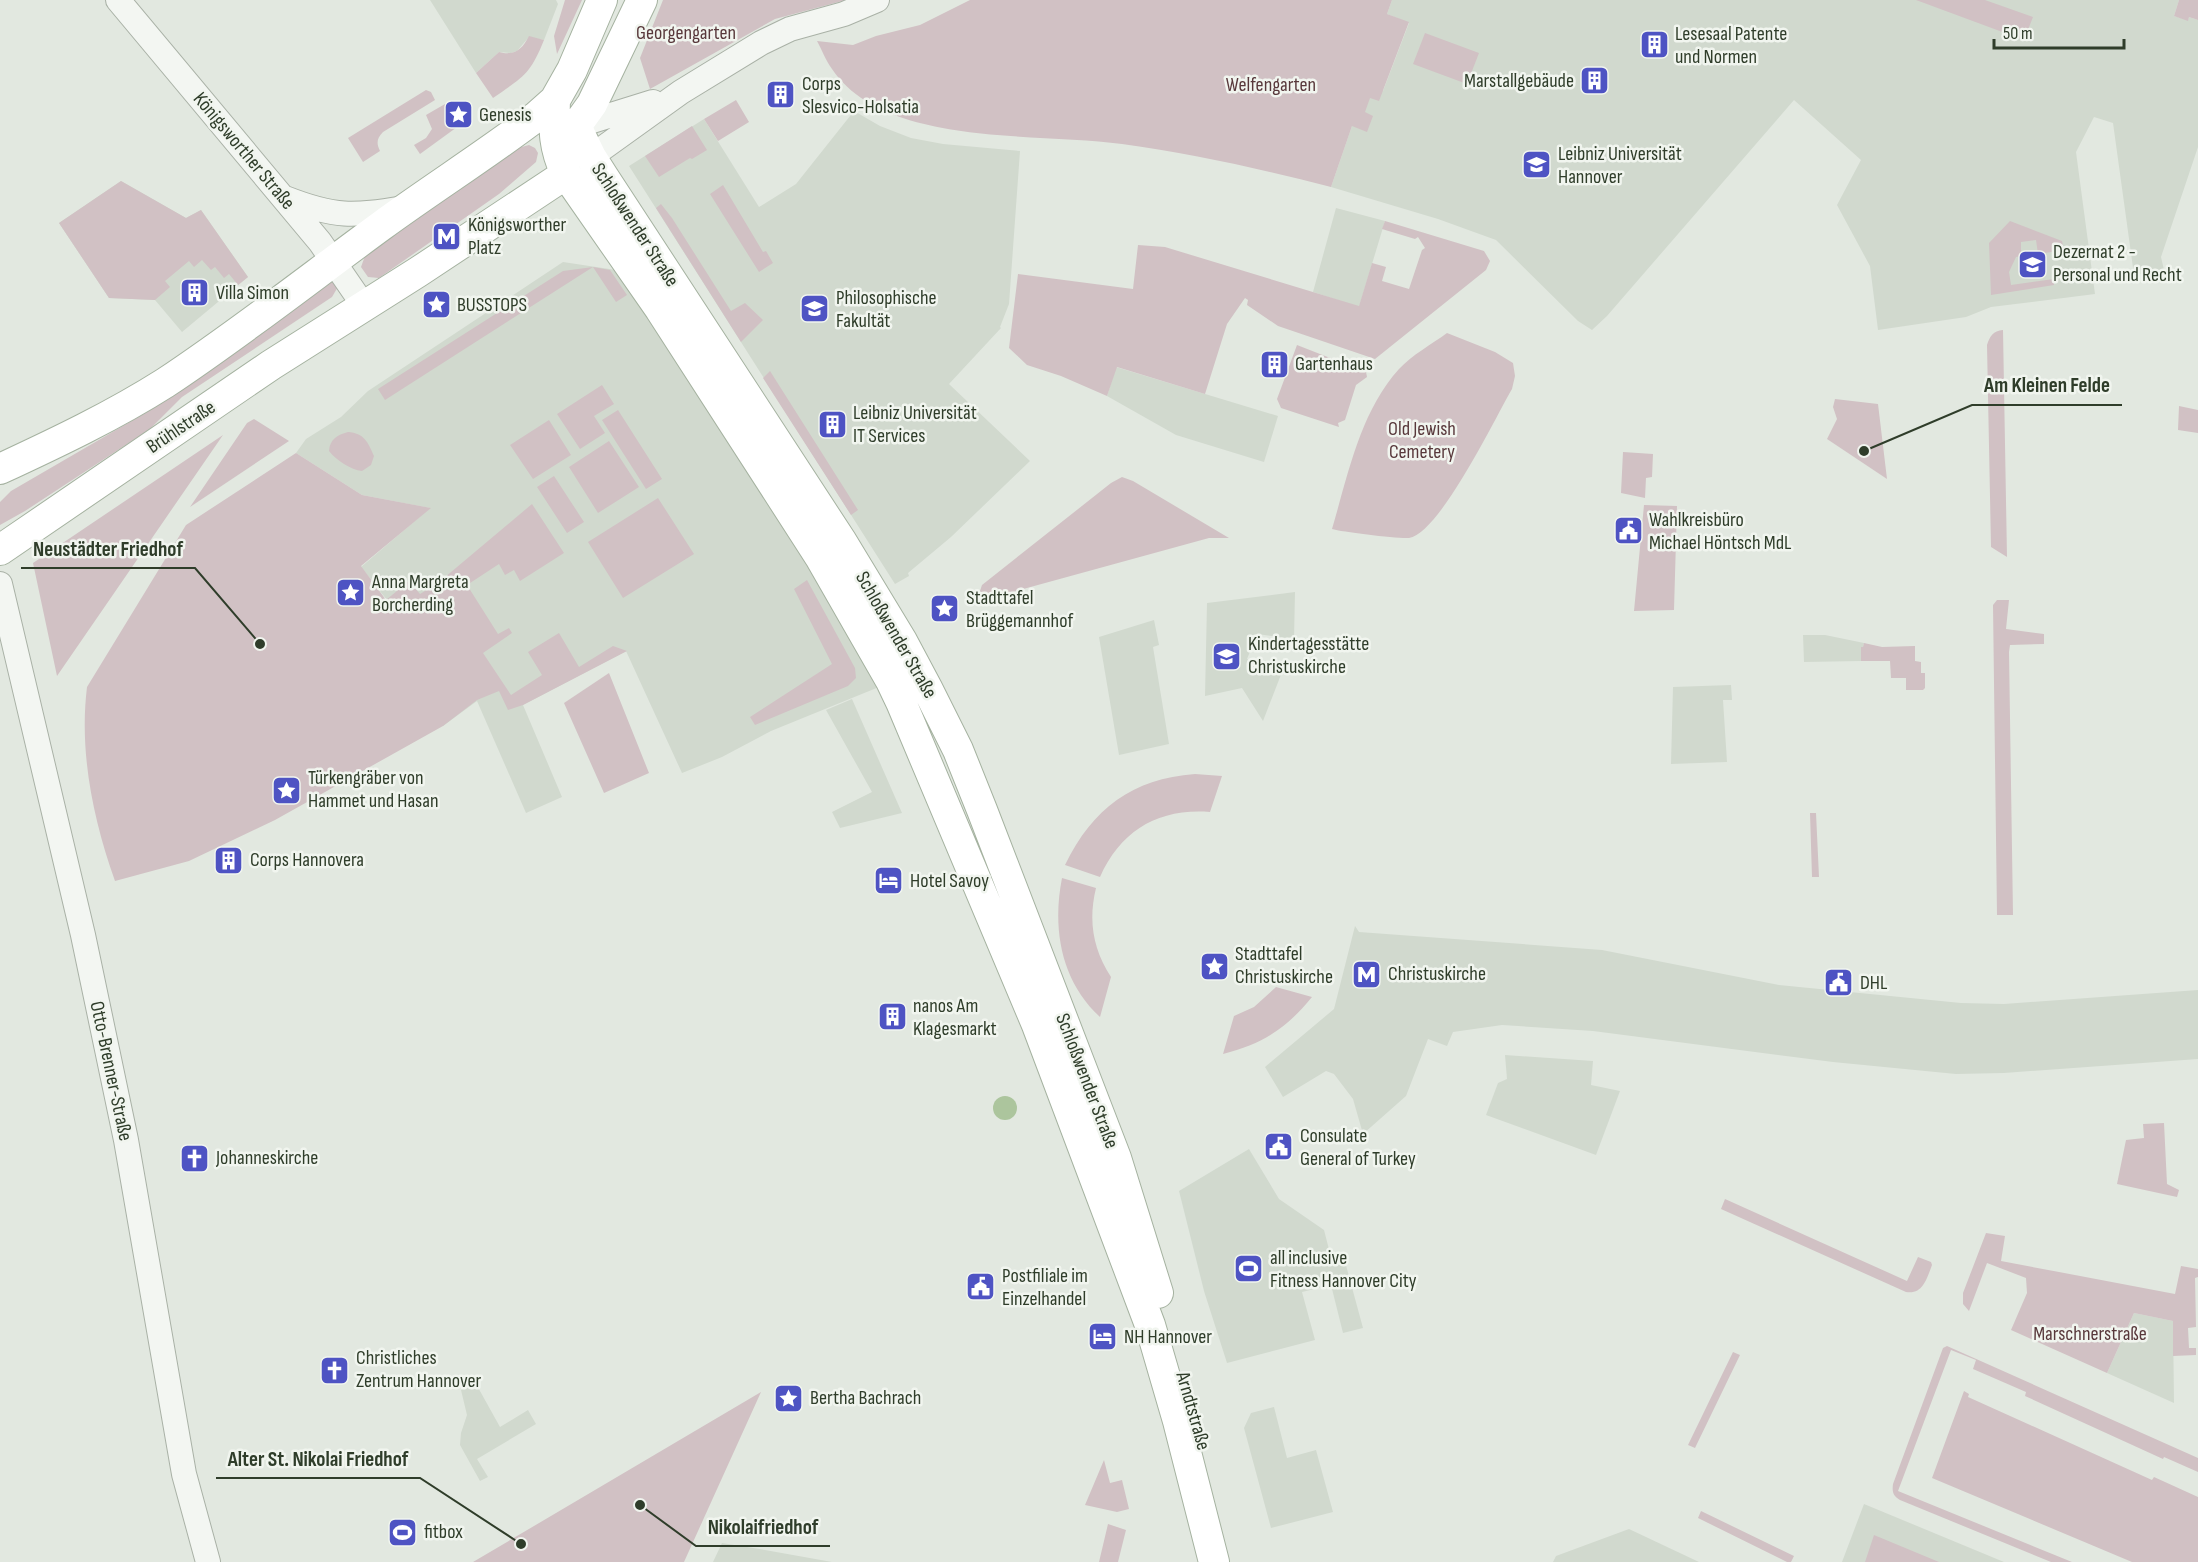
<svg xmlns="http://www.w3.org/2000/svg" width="2198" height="1562" font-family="'Sofia Sans Condensed',sans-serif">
  <rect width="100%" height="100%" fill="#e2e8e0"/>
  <path fill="#d1d9ce" d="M 430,0 L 556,0 L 558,4 L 544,40 L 529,37 L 517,51 L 511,53 L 499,52 L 476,73 Z
    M 1392,0 L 2179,0 L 2174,16 L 2188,20 L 2189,17 L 2198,20 L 2198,147 L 2161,257 L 2164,270 L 2134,275 L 2113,123 L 2094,117 L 2076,152 L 2095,294 L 1991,307 L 1966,317 L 1878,330 L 1870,266 L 1837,205 L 1861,160 L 1794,100 L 1607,316 L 1592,330 L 1578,321 L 1496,240 L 1438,219 L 1331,187 L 1352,126 L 1362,84 L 1383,91 L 1409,23 L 1387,14 Z
    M 854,111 L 880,126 L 911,138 L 943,144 L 1020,151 L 1009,304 L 1000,327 L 1001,328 L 949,384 L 1030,461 L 951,537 L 908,573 L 909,576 L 895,584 L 629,166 L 704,119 L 759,207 L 796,184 Z
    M 121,181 L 186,218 L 201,210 L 248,277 L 182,332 L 155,300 L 109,298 L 59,223 Z
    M 1336,208 L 1385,221 L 1359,307 L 1313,292 Z
    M 563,262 L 616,270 L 795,542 L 879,687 L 771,731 L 722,757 L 682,773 L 626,651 L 523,705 L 562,797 L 526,813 L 477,701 L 443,726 L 387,600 L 361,567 L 430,508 L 362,495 L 296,453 L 306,439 L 341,417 L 368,391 Z
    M 1116,367 L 1278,416 L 1264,462 L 1176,435 L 1107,396 Z
    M 1295,592 L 1294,639 L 1257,634 L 1247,659 L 1282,672 L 1263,721 L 1242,688 L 1205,696 L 1207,603 Z
    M 1154,620 L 1159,645 L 1153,647 L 1169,744 L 1119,755 L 1099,637 Z
    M 1803,635 L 1825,635 L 1864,643 L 1863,648 L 1861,647 L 1861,661 L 1804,662 Z
    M 1731,685 L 1732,700 L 1723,700 L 1727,762 L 1671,764 L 1673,687 Z
    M 852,699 L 902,813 L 840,828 L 832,812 L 872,792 L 826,710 Z
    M 1355,926 L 1359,932 L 1602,950 L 1779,985 L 1961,1003 L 2004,1004 L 2198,990 L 2198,1059 L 2004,1073 L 1956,1074 L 1833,1062 L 1593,1031 L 1502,1025 L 1453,1032 L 1447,1046 L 1428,1039 L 1406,1096 L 1363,1134 L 1353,1099 L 1334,1074 L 1326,1071 L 1283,1097 L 1265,1067 L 1334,1009 Z
    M 1505,1055 L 1593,1061 L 1591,1085 L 1620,1091 L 1596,1155 L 1486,1115 L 1498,1083 L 1507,1079 Z
    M 1249,1149 L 1279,1199 L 1324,1230 L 1332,1261 L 1344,1258 L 1363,1328 L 1343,1333 L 1331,1285 L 1302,1292 L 1315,1340 L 1227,1363 L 1204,1291 L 1179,1191 Z
    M 2134,1313 L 2173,1321 L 2174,1403 L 2107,1373 Z
    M 475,1382 L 500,1427 L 528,1410 L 536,1424 L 477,1459 L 488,1477 L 480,1481 L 460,1445 L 461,1433 L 467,1415 L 461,1390 Z
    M 1274,1407 L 1287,1458 L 1316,1450 L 1333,1512 L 1271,1528 L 1244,1428 L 1251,1413 Z
    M 1864,1504 L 2004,1562 L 1842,1562 Z
    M 1629,1529 L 1699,1562 L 1553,1562 L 1556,1556 Z
    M 722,1543 L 765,1550 L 832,1562 L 713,1562 Z"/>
  <path fill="#d1c1c4" d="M 565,0 L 582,0 L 557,54 L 554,36 Z
    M 663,0 L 846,0 L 775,19 L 650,89 L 640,58 Z
    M 970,0 L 1392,0 L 1387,14 L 1409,22 L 1379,101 L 1370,98 L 1365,112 L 1373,116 L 1367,132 L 1352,126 L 1331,187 C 1262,169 1193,154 1122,144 C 1039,132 885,148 832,69 C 826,61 822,50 817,41 L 853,45 L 876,36 L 920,25 Z
    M 1916,0 L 1985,0 L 2033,17 L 2024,40 Z
    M 2179,0 L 2198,0 L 2198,20 L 2189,17 L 2188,21 L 2174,16 Z
    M 1425,33 L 1479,53 L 1467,84 L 1413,64 Z
    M 529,36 L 544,40 C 530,75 523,77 493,98 L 476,73 L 499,52 C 514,56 522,50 529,36 Z
    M 426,90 L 431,92 L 435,100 L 383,132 C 377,138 376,143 380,151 L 363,162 L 348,138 Z
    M 736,100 L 749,122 L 718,141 L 704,119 Z
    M 445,104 C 456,103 471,108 464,122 L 420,154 L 414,145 L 426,138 L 432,129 L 426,115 Z
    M 692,126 L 707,150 L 692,159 L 690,158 L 659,177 L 645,156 Z
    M 529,145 L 535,148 L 538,153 L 536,162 L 499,194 L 379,278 L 368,277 L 361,267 L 365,256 L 514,149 Z
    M 121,181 L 186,218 L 201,210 L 248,277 L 238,285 L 229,274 L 224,278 L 215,267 L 211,270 L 202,260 L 194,267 L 189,261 L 165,281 L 170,287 L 155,300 L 109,298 L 59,223 Z
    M 723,185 L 763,252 L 766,251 L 773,263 L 759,272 L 710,194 Z
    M 661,204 L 672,218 L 731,311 L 745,303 L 763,320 L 741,342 L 656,208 Z
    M 1385,221 L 1484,251 L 1490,261 L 1486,270 L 1375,359 L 1278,326 L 1247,305 L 1248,300 L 1245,298 L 1227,324 L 1205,394 L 1117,367 L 1107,396 L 1061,376 L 1027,365 L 1009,348 L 1018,274 L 1133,289 L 1138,245 L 1165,247 L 1359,306 L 1372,263 L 1386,267 L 1382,281 L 1409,289 L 1422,250 L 1425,248 L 1418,237 L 1415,239 L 1382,229 Z
    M 2010,221 L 2062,241 L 2064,250 L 2038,254 L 2036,240 L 2021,242 L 2021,256 L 2016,257 L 2009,272 L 2011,285 L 2054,279 L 2054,285 L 1991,295 L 1989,243 Z
    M 593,267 L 385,400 L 378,389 L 563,271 L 593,267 L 610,270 L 627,295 L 616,302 Z
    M 331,280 L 339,285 L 332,297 L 182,397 L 150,429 L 25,511 L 0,525 L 0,502 L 11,491 L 147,412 L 164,396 Z
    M 2003,330 L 2007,557 L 1991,547 L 1987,345 C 1990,336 1993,331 2003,330 Z
    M 1447,333 L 1495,352 L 1513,363 L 1515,376 L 1512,389 C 1495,418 1440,533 1409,538 C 1399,539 1342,532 1332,529 C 1348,475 1360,412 1399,369 C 1412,355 1432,344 1447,333 Z
    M 1297,345 L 1366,372 L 1367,377 L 1356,385 L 1345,420 L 1338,423 L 1339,427 L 1281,408 L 1277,399 Z
    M 770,371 L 858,510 L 851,515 L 763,378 Z
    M 602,385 L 614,404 L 594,416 L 605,433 L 580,449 L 557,414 Z
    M 1835,399 L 1878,404 L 1887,479 L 1827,439 L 1837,419 L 1833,407 Z
    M 2179,406 L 2198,410 L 2198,433 L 2178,430 Z
    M 618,410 L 662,479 L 646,489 L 602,420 Z
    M 254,419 L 289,441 L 190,507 L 247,423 Z
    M 549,420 L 571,455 L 533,479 L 510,445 Z
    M 348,432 C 364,433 368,442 374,456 L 371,465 L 362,471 C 351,470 336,460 329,451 C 330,439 337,435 348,432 Z
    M 223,435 L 57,676 L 33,563 Z
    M 609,441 L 639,487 L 598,513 L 569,467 Z
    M 1623,452 L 1653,454 L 1652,477 L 1646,478 L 1645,498 L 1621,493 Z
    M 296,453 L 362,495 L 431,508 L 361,566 L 386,600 L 409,581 L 420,594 L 438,583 L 532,504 L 564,553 L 520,581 L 514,570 L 505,575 L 499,564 L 467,585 L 498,634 L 509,628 L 512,633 L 483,653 L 511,695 L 542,675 L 528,652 L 559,633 L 579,667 L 613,646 L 627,651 L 523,705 L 508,710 L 499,691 L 477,700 L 443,726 L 275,820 L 189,861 L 115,881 C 93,819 79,752 87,687 L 186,525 Z
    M 554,476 L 584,522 L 567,533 L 537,487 Z
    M 1122,477 L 1133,481 L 1229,538 L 1209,538 L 987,599 L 978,597 L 982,585 L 1111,483 Z
    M 658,498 L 694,554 L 623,598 L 588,542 Z
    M 1644,505 L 1677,506 L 1674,610 L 1634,611 Z
    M 807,580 L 855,668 L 856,678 L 848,686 L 755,725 L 750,717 L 832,664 L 794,589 Z
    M 1997,600 L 2009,600 L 2006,629 L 2044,634 L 2044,644 L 2010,645 L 2009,652 L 2013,915 L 1997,915 L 1993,605 Z
    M 1864,643 L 1882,647 L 1915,646 L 1915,661 L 1921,662 L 1921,673 L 1925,673 L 1925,688 L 1923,690 L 1906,690 L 1906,678 L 1891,678 L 1890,661 L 1861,661 L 1861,647 L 1863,647 Z
    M 609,673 L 649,773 L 604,793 L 564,703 Z
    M 1195,774 L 1222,776 L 1210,812 C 1159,808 1121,830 1100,877 L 1065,865 C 1093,808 1132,779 1195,774 Z
    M 1810,813 L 1816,813 L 1819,877 L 1812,877 Z
    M 1062,878 L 1096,888 C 1088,921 1093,949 1111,977 L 1100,1017 C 1061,981 1052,929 1062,878 Z
    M 1276,987 L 1312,997 C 1286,1029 1262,1044 1223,1054 L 1234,1016 L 1254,1007 Z
    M 2164,1123 L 2167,1184 L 2179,1190 L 2177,1197 L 2117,1184 L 2126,1140 L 2144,1138 L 2143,1124 Z
    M 1725,1199 L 1907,1281 L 1918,1257 L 1931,1262 L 1932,1265 C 1927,1278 1923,1295 1906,1292 L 1721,1209 Z
    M 1986,1233 L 2005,1236 L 2001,1261 L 2175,1294 L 2181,1266 L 2198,1269 L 2198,1277 L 2195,1278 L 2196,1327 L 2188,1328 L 2189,1348 L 2196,1348 L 2196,1355 L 2173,1356 L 2173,1321 L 2134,1313 L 2107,1373 L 2011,1330 L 2027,1293 L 2026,1278 L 1987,1263 L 1969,1311 L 1963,1304 L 1963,1293 Z
    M 1947,1346 L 2198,1458 L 2198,1472 L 2164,1457 L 2163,1459 L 2025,1396 L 2026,1392 L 1973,1369 L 1976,1360 L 1951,1350 L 1898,1491 L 2072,1562 L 2051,1562 L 1900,1500 C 1893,1496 1892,1492 1893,1484 L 1943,1348 Z
    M 1733,1352 L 1740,1355 L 1695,1448 L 1688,1445 Z
    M 1964,1391 L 1969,1394 L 1968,1397 L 2152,1480 L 2154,1477 L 2198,1497 L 2198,1562 L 2132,1562 L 1932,1478 Z
    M 761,1392 L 684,1562 L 473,1562 Z
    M 1104,1460 L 1110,1483 L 1122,1480 L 1129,1509 L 1117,1512 L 1085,1505 Z
    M 1701,1511 L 1794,1556 L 1791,1562 L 1787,1562 L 1698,1518 Z
    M 1108,1524 L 1126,1530 L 1118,1562 L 1099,1562 Z
    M 1874,1535 L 1939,1562 L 1865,1562 Z"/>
  <path fill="#acc59d" d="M993 1108a12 12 0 1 1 24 0a12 12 0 1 1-24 0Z"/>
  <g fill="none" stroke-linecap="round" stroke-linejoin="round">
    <defs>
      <path id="minor" d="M 118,0 L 320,242 L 364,306
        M 576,126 L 653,102
        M 578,166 L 681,92 L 761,43 L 790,29 L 844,14 L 877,0
        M 285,198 C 336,218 352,216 405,208
        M 0,584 L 83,935 L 126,1140 L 184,1474 L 208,1562"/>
      <path id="major" d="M 555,100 C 554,130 553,146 566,174 L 660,309 L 820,557 L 891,681 L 901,702 L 1037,1025 L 1150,1325 L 1178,1421 L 1214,1562
        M 576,126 L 591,157 L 603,176 L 842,542 L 902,641 L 927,688 L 958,750 L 982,810 L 1116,1158 L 1158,1293
        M 564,143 L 592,104 L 642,0
        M 0,469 C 56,443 113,416 165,383 C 239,334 310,278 381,226 C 433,188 487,154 537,116 L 555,100 L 572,70 L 602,0
        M 0,550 L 271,365 L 418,272 L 566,174"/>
    </defs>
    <use href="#minor" stroke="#a9b1a6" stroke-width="26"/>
    <use href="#major" stroke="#a5b2a0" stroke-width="32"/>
    <use href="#minor" stroke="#f3f6f2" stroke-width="24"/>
    <use href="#major" stroke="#fff" stroke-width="30"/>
  </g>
  <defs>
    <symbol id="building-square" viewBox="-11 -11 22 22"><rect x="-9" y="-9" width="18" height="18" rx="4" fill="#4e53c3" stroke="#f1f5ef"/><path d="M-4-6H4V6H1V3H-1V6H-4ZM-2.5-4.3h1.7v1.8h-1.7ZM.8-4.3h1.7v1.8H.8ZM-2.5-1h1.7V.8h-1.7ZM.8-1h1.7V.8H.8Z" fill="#fff"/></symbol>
    <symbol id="sight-square" viewBox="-11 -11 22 22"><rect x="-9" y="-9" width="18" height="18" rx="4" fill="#4e53c3" stroke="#f1f5ef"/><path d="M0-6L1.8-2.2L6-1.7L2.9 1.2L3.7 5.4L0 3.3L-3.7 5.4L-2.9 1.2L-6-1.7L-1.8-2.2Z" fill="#fff"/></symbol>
    <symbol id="university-square" viewBox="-11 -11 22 22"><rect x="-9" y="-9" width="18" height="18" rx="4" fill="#4e53c3" stroke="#f1f5ef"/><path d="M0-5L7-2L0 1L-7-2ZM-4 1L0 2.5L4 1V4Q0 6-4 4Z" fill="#fff"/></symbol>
    <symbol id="metro-square" viewBox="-11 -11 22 22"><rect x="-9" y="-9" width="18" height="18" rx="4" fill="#4e53c3" stroke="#f1f5ef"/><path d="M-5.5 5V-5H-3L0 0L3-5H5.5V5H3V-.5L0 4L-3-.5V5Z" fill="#fff"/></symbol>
    <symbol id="civic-square" viewBox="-11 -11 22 22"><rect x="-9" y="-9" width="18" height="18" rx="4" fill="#4e53c3" stroke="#f1f5ef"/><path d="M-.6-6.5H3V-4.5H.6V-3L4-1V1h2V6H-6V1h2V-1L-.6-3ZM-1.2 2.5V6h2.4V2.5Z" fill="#fff"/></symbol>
    <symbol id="school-square" viewBox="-11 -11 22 22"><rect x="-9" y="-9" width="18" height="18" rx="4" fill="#4e53c3" stroke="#f1f5ef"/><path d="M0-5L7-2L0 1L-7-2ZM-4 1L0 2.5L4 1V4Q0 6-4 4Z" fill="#fff"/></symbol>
    <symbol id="hotel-square" viewBox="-11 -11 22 22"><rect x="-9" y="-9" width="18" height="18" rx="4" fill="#4e53c3" stroke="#f1f5ef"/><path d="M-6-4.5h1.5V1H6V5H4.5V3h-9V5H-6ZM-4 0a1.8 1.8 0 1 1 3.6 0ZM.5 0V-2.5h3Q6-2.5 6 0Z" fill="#fff"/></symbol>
    <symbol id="church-square" viewBox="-11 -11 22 22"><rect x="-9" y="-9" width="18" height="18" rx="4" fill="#4e53c3" stroke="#f1f5ef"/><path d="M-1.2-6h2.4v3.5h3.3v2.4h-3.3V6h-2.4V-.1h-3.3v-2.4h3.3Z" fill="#fff"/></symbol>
    <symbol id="stadium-square" viewBox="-11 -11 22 22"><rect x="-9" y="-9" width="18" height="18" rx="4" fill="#4e53c3" stroke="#f1f5ef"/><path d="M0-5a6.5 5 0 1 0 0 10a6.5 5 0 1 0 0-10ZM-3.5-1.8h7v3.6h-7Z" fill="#fff"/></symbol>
  </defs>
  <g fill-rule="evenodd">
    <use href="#building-square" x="1638" y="28" width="33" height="33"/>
    <use href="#building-square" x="1578" y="64" width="33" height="33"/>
    <use href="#building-square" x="764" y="78" width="33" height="33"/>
    <use href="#sight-square" x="442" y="98" width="33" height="33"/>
    <use href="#university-square" x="1520" y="148" width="33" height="33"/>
    <use href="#metro-square" x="430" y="220" width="33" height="33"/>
    <use href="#university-square" x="2016" y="248" width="33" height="33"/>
    <use href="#building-square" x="178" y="276" width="33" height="33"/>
    <use href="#sight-square" x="420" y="288" width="33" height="33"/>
    <use href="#university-square" x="798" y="292" width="33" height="33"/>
    <use href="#building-square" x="1258" y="348" width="33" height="33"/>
    <use href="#building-square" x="816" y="408" width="33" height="33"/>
    <use href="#civic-square" x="1612" y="514" width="33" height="33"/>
    <use href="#sight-square" x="334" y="576" width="33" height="33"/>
    <use href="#sight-square" x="928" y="592" width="33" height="33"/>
    <use href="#school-square" x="1210" y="640" width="33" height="33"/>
    <use href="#sight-square" x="270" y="774" width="33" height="33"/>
    <use href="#building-square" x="212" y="844" width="33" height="33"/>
    <use href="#hotel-square" x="872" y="864" width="33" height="33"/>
    <use href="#sight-square" x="1198" y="950" width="33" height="33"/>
    <use href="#metro-square" x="1350" y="958" width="33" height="33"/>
    <use href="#civic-square" x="1822" y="966" width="33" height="33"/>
    <use href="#building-square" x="876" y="1000" width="33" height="33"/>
    <use href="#civic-square" x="1262" y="1130" width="33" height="33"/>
    <use href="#church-square" x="178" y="1142" width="33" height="33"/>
    <use href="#stadium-square" x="1232" y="1252" width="33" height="33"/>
    <use href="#civic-square" x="964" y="1270" width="33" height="33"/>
    <use href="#hotel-square" x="1086" y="1320" width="33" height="33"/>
    <use href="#church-square" x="318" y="1354" width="33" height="33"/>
    <use href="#sight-square" x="772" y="1382" width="33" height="33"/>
    <use href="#stadium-square" x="386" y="1516" width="33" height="33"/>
  </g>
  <g text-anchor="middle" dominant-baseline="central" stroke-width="5" stroke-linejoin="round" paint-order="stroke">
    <g font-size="20" fill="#58383b" stroke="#f1f5ef">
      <text x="686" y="33">Georgengarten</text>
      <text x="1271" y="85">Welfengarten</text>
      <text x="1422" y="429">Old Jewish<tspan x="1422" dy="23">Cemetery</tspan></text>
      <text x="2090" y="1334">Marschnerstraße</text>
    </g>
    <g font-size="20" fill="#2f3d2a" stroke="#f1f5ef" text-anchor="start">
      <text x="1675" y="34">Lesesaal Patente<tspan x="1675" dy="23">und Normen</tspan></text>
      <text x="1574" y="81" text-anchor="end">Marstallgebäude</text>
      <text x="802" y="84">Corps<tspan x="802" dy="23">Slesvico-Holsatia</tspan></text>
      <text x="479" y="115">Genesis</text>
      <text x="1558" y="154">Leibniz Universität<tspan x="1558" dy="23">Hannover</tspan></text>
      <text x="468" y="225">Königsworther<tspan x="468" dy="23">Platz</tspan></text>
      <text x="2053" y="252">Dezernat 2 -<tspan x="2053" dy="23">Personal und Recht</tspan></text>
      <text x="216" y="293">Villa Simon</text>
      <text x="836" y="298">Philosophische<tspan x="836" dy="23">Fakultät</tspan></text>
      <text x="457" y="305">BUSSTOPS</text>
      <text x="1295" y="364">Gartenhaus</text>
      <text x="853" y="413">Leibniz Universität<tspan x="853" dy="23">IT Services</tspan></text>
      <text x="1649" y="520">Wahlkreisbüro<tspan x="1649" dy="23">Michael Höntsch MdL</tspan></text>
      <text x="372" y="582">Anna Margreta<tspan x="372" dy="23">Borcherding</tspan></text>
      <text x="966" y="598">Stadttafel<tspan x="966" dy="23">Brüggemannhof</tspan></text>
      <text x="1248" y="644">Kindertagesstätte<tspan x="1248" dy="23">Christuskirche</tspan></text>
      <text x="308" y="778">Türkengräber von<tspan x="308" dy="23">Hammet und Hasan</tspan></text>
      <text x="250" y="860">Corps Hannovera</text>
      <text x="910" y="881">Hotel Savoy</text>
      <text x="1235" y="954">Stadttafel<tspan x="1235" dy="23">Christuskirche</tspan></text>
      <text x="1388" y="974">Christuskirche</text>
      <text x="1860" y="983">DHL</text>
      <text x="913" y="1006">nanos Am<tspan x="913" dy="23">Klagesmarkt</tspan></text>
      <text x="1300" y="1136">Consulate<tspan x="1300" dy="23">General of Turkey</tspan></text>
      <text x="216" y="1158">Johanneskirche</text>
      <text x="1270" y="1258">all inclusive<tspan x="1270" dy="23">Fitness Hannover City</tspan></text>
      <text x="1002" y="1276">Postfiliale im<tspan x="1002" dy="23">Einzelhandel</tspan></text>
      <text x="1124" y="1337">NH Hannover</text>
      <text x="356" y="1358">Christliches<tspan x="356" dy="23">Zentrum Hannover</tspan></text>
      <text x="810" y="1398">Bertha Bachrach</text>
      <text x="424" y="1532">fitbox</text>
    </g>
    <g font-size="20" fill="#2f3d2a" stroke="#f1f5ef">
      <text transform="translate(244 151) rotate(50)">Königsworther Straße</text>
      <text transform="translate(635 225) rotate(57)">Schloßwender Straße</text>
      <text transform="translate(181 427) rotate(-34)">Brühlstraße</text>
      <text transform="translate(896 635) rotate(60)">Schloßwender Straße</text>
      <text transform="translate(111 1071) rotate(78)">Otto-Brenner-Straße</text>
      <text transform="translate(1087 1081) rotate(69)">Schloßwender Straße</text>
      <text transform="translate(1193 1411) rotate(74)">Arndtstraße</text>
    </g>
  </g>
  <path fill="none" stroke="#2f3d2a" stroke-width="2" d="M1864 451L1972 405H2122M260 644L195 568H21M521 1544L420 1478H216M640 1505L696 1546H830"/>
  <g fill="#2f3d2a" stroke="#f1f5ef" stroke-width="2">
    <circle cx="1864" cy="451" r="6"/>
    <circle cx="260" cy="644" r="6"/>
    <circle cx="521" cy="1544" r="6"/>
    <circle cx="640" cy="1505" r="6"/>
  </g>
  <g font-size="21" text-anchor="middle" font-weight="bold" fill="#2f3d2a" stroke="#f1f5ef" stroke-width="5" stroke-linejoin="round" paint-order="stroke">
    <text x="2047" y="392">Am Kleinen Felde</text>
    <text x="108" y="556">Neustädter Friedhof</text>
    <text x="318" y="1466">Alter St. Nikolai Friedhof</text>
    <text x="763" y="1534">Nikolaifriedhof</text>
  </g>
  <path d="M1994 39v9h130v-9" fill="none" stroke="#2f3d2a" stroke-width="3"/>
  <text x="2003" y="39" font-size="18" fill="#2f3d2a" stroke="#f1f5ef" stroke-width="4.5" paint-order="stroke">50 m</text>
</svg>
